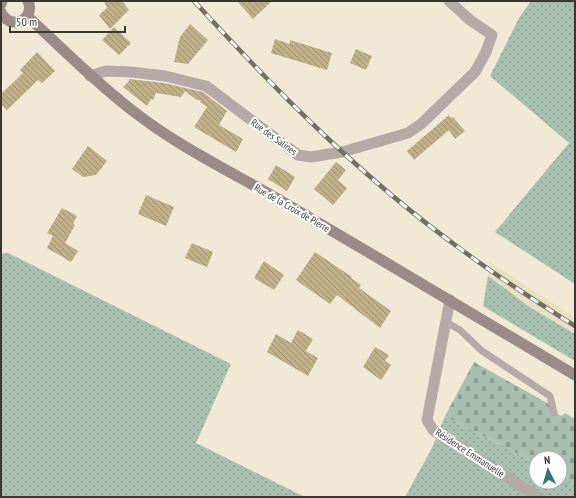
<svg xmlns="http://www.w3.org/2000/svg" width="576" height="498" font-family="'PT Sans Narrow',sans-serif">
  <defs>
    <pattern id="grass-dots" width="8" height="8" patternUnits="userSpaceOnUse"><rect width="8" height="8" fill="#a7c0af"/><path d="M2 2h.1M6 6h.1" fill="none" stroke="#899d8f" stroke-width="1.8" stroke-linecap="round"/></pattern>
    <pattern id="cemetery-stones" width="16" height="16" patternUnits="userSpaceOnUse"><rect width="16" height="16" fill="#a7c0af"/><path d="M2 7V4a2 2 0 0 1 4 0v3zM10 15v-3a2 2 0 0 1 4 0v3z" fill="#899d8f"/></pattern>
    <pattern id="building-back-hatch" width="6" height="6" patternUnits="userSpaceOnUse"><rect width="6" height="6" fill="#c0b087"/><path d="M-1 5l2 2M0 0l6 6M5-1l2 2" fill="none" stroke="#9d906f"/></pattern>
  </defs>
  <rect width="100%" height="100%" fill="#f1e9d6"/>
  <path fill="#e9dfc4" d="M 490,262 L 575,318 L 575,334 L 531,308 L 488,276 Z"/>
  <path fill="url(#grass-dots)" d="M 531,1 L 575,1 L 575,284 L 495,232 L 569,143 L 490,76 L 519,18 Z
    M 8,253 L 231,364 L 196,443 L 305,497 L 1,497 L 1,254 Z
    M 488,276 L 531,308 L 575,334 L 575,361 L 483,306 Z
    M 445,416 L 536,463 L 536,482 L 560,482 L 560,476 L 575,484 L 575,497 L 405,497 L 432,448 Z"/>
  <path fill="url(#cemetery-stones)" d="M 474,362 L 549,404 L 550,410 L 561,416 L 565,413 L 575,419 L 575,484 L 560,476 L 560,458 L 536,458 L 536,463 L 445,416 Z"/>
  <path fill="url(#building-back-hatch)" d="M 104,1 L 122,1 L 129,10 L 110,29 L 99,15 L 107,8 Z
    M 237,1 L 272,1 L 253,19 Z
    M 190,24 L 208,40 L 188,64 L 174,62 L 180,37 Z
    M 114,27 L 131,43 L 119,55 L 102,40 Z
    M 275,39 L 290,44 L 290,40 L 332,53 L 327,70 L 271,53 Z
    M 356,49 L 372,56 L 366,70 L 350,63 Z
    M 37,52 L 55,71 L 42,83 L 38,80 L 7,110 L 1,104 L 1,94 L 23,73 L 20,70 Z
    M 129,79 L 164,83 L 203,92 L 227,111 L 219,125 L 243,139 L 236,152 L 194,127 L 207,107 L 200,102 L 201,100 L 197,100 L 185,91 L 181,97 L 156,93 L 153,100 L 151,99 L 147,106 L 123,87 L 129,81 Z
    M 449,115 L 451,118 L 453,117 L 465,131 L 455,139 L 449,130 L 414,160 L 407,151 Z
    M 88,146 L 107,161 L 96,175 L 83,177 L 72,169 Z
    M 336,162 L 346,170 L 338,180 L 347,188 L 333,205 L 314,189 Z
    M 276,165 L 295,177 L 287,191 L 268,179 Z
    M 146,195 L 174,207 L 166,226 L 138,214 Z
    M 62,208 L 77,216 L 73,224 L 75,225 L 65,243 L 78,251 L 71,262 L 47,248 L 53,236 L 47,233 Z
    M 192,243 L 213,252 L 207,267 L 185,258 Z
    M 315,252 L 352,277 L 351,278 L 361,285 L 359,288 L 391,311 L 380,328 L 337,295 L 330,304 L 296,280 Z
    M 264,261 L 284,275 L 274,290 L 254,278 Z
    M 298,330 L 313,339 L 306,351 L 318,358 L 308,376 L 267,352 L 276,334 L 291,343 Z
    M 375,347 L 389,355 L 385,361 L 391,365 L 381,380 L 363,367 Z"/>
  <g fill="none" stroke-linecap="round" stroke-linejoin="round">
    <path stroke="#b5aaa8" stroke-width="7" d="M 446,322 L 460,330 L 482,351 L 550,396 L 554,413"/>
    <path stroke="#b5aaa8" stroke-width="11" d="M 90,76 L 106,71 L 131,72 L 165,76 L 206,86 L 298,155 L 311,157 L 342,152 L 408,133 L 421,124 L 475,72 L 486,52 L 492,35 L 470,20 L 449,1
      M 450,300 L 427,420 L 433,430 L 538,497"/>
    <path stroke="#9a8b89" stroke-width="11" d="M 1,4 L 2,1
      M 1,12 C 9,31 36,21 28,1
      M 27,16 C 62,48 95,82 133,111 C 180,148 236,174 288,205 C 384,261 479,318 575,375"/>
    <defs>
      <path id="rail" d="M 194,1 C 276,91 362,178 462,250 C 498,277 537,302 575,326"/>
    </defs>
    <use href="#rail" stroke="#736f63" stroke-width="4.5"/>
    <use href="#rail" stroke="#fff" stroke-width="3" stroke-dasharray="9" stroke-linecap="butt"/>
  </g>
  <g text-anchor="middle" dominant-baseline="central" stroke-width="4" stroke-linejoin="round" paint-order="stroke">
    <g font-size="10" fill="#3a372f" stroke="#fff">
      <text transform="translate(274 137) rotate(36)">Rue des Salines</text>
      <text transform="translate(292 208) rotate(30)">Rue de la Croix de Pierre</text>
      <text transform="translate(470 453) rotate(33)">Résidence Emmanuelle</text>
    </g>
  </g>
  <rect width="576" height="498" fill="none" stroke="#3a372f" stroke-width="4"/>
  <g transform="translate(548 470) rotate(355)"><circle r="19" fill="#ffffff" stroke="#b0afac"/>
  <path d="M0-3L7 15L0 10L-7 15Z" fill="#2c757d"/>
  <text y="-6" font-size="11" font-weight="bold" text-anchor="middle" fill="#3a372f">N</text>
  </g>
  <path d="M10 26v6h115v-6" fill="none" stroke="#3a372f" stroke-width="2"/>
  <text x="16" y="26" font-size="12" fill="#3a372f" stroke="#ffffff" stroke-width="3" paint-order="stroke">50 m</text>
</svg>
